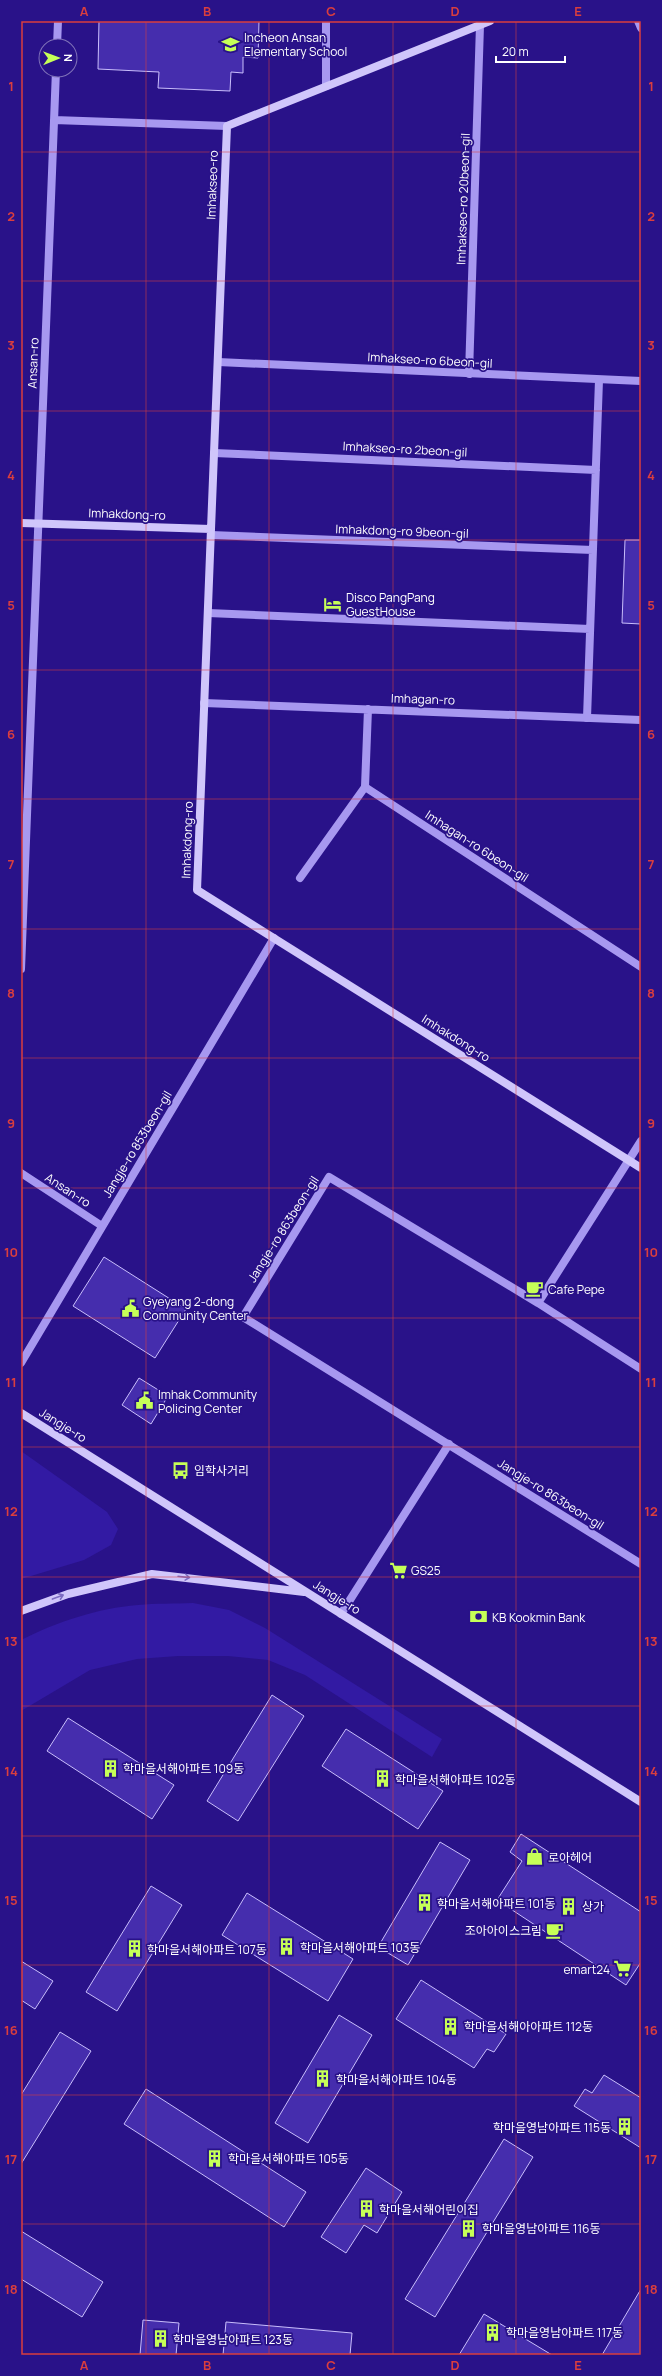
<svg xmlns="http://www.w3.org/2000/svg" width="662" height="2376" font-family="Manrope,'Noto Sans KR',sans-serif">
  <rect width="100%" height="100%" fill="#291289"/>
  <path fill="#321aa3" d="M 21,1451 L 107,1512 L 118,1529 L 111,1545 L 84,1560 L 21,1579 Z
    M 193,1603 L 229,1610 L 265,1628 L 442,1739 L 432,1757 L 305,1675 L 268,1660 L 228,1656 L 178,1656 L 137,1659 L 90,1670 L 21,1711 L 21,1640 C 57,1622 98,1608 138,1605 C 156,1603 175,1604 193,1603 Z"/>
  <path fill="#452dad" stroke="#c9befc" d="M 99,21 L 259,21 L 258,58 L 243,57 L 243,73 L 231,72 L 230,91 L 158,88 L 159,72 L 98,69 Z
    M 625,540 L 641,540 L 641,624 L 622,623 Z
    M 104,1257 L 186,1309 L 155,1358 L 73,1306 Z
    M 139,1378 L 168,1396 L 151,1424 L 122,1405 Z
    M 272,1695 L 304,1716 L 238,1821 L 207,1801 Z
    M 68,1718 L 174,1785 L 152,1819 L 47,1751 Z
    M 346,1729 L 443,1791 L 418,1829 L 322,1766 Z
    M 521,1834 L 641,1912 L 641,1962 L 626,1985 L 497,1900 L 522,1861 L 510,1852 Z
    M 440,1842 L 470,1860 L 408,1965 L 378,1947 Z
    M 151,1886 L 182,1905 L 117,2011 L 86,1992 Z
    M 247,1893 L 353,1959 L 328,2001 L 222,1935 Z
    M 21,1961 L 53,1981 L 35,2009 L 21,2000 Z
    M 421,1980 L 506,2034 L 494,2052 L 487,2049 L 474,2068 L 396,2019 Z
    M 339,2015 L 372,2035 L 308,2143 L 275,2123 Z
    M 60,2032 L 91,2051 L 21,2164 L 21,2095 Z
    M 604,2075 L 641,2098 L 641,2148 L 574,2106 L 585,2089 L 592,2093 Z
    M 146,2089 L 306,2192 L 284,2227 L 124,2124 Z
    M 504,2139 L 533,2157 L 435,2317 L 405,2299 Z
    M 366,2168 L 402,2192 L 377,2233 L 364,2225 L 346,2253 L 321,2237 Z
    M 21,2231 L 103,2282 L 82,2317 L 21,2279 Z
    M 641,2289 L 641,2355 L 602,2355 Z
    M 484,2314 L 552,2355 L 459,2355 Z
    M 143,2320 L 179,2323 L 176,2355 L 140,2355 Z
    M 226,2322 L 352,2333 L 350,2355 L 223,2355 Z"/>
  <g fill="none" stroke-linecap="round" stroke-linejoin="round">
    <path stroke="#a798f0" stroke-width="8" d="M 326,86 L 326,21
      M 218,362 L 641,381
      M 204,703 L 641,720
      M 368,709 L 365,787 L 641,967"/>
    <path stroke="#a798f0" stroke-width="8" d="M 638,21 L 641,28
      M 57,46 L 58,21
      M 54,120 L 227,126
      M 469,374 L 480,25
      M 214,453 L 596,470
      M 211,535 L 593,550
      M 208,613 L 590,629
      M 587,718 L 599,380
      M 300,878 L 365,787
      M 21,969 L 56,70
      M 21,1173 L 102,1226
      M 538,1303 L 641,1141
      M 21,1363 L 274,938
      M 641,1369 L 538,1303 L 329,1177 L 243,1317 L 641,1564
      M 341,1614 L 449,1444"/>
    <path stroke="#d0c6fb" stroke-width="8" d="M 21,523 L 211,529 L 197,890 L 641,1168
      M 211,529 L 227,126 L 490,21
      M 21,1413 L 641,1802
      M 21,1611 L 68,1594 L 152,1574 L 304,1592"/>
  </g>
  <defs><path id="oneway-shaft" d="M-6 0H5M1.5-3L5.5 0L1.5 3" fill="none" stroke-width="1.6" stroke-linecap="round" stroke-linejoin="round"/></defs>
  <g stroke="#7c6cc2">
    <use href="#oneway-shaft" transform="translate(184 1577) rotate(7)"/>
    <use href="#oneway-shaft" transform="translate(58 1597) rotate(-20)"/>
  </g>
  <path fill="none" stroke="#da3e3e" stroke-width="1" stroke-opacity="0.55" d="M 146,21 L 146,2355M 269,21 L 269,2355M 393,21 L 393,2355M 516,21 L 516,2355M 21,152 L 641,152M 21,281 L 641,281M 21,411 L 641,411M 21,540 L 641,540M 21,670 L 641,670M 21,799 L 641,799M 21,929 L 641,929M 21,1058 L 641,1058M 21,1188 L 641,1188M 21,1318 L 641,1318M 21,1447 L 641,1447M 21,1577 L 641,1577M 21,1706 L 641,1706M 21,1836 L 641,1836M 21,1965 L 641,1965M 21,2095 L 641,2095M 21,2224 L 641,2224"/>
  <defs>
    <symbol id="school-bare" viewBox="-9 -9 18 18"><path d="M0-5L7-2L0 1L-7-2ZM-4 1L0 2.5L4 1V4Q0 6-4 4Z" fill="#c6ff57" stroke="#291289" stroke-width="2.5" paint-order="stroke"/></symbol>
    <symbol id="hotel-bare" viewBox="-9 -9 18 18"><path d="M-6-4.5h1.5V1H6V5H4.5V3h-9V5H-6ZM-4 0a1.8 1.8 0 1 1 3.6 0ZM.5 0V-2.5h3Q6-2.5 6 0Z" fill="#c6ff57" stroke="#291289" stroke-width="2.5" paint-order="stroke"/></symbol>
    <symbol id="cafe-bare" viewBox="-9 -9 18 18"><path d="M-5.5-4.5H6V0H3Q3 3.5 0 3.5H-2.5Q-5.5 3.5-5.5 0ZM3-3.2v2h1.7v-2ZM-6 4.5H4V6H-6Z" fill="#c6ff57" stroke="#291289" stroke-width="2.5" paint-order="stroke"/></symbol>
    <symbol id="civic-bare" viewBox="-9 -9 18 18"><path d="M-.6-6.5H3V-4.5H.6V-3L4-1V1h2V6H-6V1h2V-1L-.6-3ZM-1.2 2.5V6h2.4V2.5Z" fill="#c6ff57" stroke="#291289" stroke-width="2.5" paint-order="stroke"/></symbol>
    <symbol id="bus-bare" viewBox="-9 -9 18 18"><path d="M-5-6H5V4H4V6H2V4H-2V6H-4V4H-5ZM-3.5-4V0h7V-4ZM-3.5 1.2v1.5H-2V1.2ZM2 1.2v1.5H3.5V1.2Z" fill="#c6ff57" stroke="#291289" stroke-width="2.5" paint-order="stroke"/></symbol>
    <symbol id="supermarket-bare" viewBox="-9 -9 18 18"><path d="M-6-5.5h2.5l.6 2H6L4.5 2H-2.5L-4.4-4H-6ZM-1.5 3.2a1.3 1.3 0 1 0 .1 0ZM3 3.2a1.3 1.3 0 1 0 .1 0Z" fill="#c6ff57" stroke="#291289" stroke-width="2.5" paint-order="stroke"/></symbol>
    <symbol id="bank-bare" viewBox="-9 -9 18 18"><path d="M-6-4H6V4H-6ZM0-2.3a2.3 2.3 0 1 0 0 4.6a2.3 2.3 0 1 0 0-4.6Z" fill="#c6ff57" stroke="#291289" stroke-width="2.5" paint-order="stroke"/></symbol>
    <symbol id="building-bare" viewBox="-9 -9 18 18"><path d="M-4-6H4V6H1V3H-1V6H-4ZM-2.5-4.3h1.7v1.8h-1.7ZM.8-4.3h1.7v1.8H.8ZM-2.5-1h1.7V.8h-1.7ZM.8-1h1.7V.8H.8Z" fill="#c6ff57" stroke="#291289" stroke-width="2.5" paint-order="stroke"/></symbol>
    <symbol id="shop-bare" viewBox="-9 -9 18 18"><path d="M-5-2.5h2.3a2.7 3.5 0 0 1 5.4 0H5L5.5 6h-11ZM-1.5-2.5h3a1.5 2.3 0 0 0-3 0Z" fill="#c6ff57" stroke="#291289" stroke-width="2.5" paint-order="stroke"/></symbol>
  </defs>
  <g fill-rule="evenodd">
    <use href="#school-bare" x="218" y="32" width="25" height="25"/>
    <use href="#hotel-bare" x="320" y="592" width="25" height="25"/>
    <use href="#cafe-bare" x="522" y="1276" width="25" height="25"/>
    <use href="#civic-bare" x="118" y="1296" width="25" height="25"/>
    <use href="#civic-bare" x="132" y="1388" width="25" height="25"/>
    <use href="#bus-bare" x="168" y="1458" width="25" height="25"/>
    <use href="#supermarket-bare" x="386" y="1558" width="25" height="25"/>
    <use href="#bank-bare" x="466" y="1604" width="25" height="25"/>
    <use href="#building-bare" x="98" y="1756" width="25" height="25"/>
    <use href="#building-bare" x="370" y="1766" width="25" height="25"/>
    <use href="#shop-bare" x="522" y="1844" width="25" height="25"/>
    <use href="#building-bare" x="412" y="1890" width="25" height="25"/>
    <use href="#building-bare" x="556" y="1894" width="25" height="25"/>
    <use href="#cafe-bare" x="542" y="1918" width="25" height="25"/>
    <use href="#building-bare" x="274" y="1934" width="25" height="25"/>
    <use href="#building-bare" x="122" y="1936" width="25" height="25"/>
    <use href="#supermarket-bare" x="610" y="1956" width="25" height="25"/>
    <use href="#building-bare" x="438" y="2014" width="25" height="25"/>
    <use href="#building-bare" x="310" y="2066" width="25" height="25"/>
    <use href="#building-bare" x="612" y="2114" width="25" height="25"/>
    <use href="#building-bare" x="202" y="2146" width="25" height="25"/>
    <use href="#building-bare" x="354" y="2196" width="25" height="25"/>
    <use href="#building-bare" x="456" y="2216" width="25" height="25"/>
    <use href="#building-bare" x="480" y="2320" width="25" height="25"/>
    <use href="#building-bare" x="148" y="2326" width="25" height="25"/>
  </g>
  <g text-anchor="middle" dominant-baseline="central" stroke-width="3.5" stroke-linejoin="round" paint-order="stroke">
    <g font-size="12" fill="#fff" stroke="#291289" text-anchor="start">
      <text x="244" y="37">Incheon Ansan<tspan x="244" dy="14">Elementary School</tspan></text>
      <text x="346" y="597">Disco PangPang<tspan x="346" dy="14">GuestHouse</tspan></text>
      <text x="548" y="1289">Cafe Pepe</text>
      <text x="143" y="1301">Gyeyang 2-dong<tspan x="143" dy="14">Community Center</tspan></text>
      <text x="158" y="1394">Imhak Community<tspan x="158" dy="14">Policing Center</tspan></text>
      <text x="194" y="1470">임학사거리</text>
      <text x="411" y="1570">GS25</text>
      <text x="492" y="1617">KB Kookmin Bank</text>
      <text x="123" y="1768">학마을서해아파트 109동</text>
      <text x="395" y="1779">학마을서해아파트 102동</text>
      <text x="548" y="1857">로아헤어</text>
      <text x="437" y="1903">학마을서해아파트 101동</text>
      <text x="582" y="1906">상가</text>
      <text x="542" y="1930" text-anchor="end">조아아이스크림</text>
      <text x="300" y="1947">학마을서해아파트 103동</text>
      <text x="147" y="1949">학마을서해아파트 107동</text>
      <text x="610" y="1969" text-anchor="end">emart24</text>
      <text x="464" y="2026">학마을서해아아파트 112동</text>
      <text x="336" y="2079">학마을서해아파트 104동</text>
      <text x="611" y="2127" text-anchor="end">학마을영남아파트 115동</text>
      <text x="228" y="2158">학마을서해아파트 105동</text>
      <text x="379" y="2209">학마을서해어린이집</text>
      <text x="482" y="2228">학마을영남아파트 116동</text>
      <text x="506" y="2332">학마을영남아파트 117동</text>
      <text x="173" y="2339">학마을영남아파트 123동</text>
    </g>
    <g font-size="12" fill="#fff" stroke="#291289">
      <text transform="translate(212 185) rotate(-88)">Imhakseo-ro</text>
      <text transform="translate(463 199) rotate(-88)">Imhakseo-ro 20beon-gil</text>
      <text transform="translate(430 360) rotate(3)">Imhakseo-ro 6beon-gil</text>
      <text transform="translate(33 363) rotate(-88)">Ansan-ro</text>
      <text transform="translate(405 449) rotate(3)">Imhakseo-ro 2beon-gil</text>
      <text transform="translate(127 514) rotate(2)">Imhakdong-ro</text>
      <text transform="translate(402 531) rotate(2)">Imhakdong-ro 9beon-gil</text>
      <text transform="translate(423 699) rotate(2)">Imhagan-ro</text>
      <text transform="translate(187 840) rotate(-88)">Imhakdong-ro</text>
      <text transform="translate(477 846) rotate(33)">Imhagan-ro 6beon-gil</text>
      <text transform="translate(456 1038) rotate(32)">Imhakdong-ro</text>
      <text transform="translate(137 1144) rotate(-59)">Jangje-ro 853beon-gil</text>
      <text transform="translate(68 1190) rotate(33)">Ansan-ro</text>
      <text transform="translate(283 1229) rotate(-58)">Jangje-ro 863beon-gil</text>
      <text transform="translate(63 1425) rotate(32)">Jangje-ro</text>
      <text transform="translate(551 1494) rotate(32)">Jangje-ro 863beon-gil</text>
      <text transform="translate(337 1597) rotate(32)">Jangje-ro</text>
    </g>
  </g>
  <rect width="662" height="2376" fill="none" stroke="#291289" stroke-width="44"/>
  <g transform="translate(58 58) rotate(89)"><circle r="19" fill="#291289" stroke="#7f71b8"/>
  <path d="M0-3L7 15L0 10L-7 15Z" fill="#c6ff57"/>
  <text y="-6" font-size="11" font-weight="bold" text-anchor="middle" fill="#ffffff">N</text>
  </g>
  <path d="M496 56v6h69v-6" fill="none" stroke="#ffffff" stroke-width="2"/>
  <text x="502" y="56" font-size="12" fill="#ffffff" stroke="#291289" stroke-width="3" paint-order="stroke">20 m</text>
  <rect x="22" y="22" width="618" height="2332" fill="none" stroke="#da3e3e" stroke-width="1.5"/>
  <g font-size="13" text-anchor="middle" font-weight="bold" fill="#da3e3e">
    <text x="84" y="16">A</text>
    <text x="207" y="16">B</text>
    <text x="331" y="16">C</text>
    <text x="455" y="16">D</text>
    <text x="578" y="16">E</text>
    <text x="11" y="91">1</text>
    <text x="651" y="91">1</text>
    <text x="11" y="221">2</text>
    <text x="651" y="221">2</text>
    <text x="11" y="350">3</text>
    <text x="651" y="350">3</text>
    <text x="11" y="480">4</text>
    <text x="651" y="480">4</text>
    <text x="11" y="610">5</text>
    <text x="651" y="610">5</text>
    <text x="11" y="739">6</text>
    <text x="651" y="739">6</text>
    <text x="11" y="869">7</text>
    <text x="651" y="869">7</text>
    <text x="11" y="998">8</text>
    <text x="651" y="998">8</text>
    <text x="11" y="1128">9</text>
    <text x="651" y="1128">9</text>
    <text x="11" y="1257">10</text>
    <text x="651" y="1257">10</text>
    <text x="11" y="1387">11</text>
    <text x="651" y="1387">11</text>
    <text x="11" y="1516">12</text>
    <text x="651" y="1516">12</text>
    <text x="11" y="1646">13</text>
    <text x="651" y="1646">13</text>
    <text x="11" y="1776">14</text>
    <text x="651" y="1776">14</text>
    <text x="11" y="1905">15</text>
    <text x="651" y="1905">15</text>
    <text x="11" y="2035">16</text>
    <text x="651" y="2035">16</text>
    <text x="11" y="2164">17</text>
    <text x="651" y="2164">17</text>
    <text x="11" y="2294">18</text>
    <text x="651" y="2294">18</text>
    <text x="84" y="2370">A</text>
    <text x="207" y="2370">B</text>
    <text x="331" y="2370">C</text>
    <text x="455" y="2370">D</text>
    <text x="578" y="2370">E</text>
  </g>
</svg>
